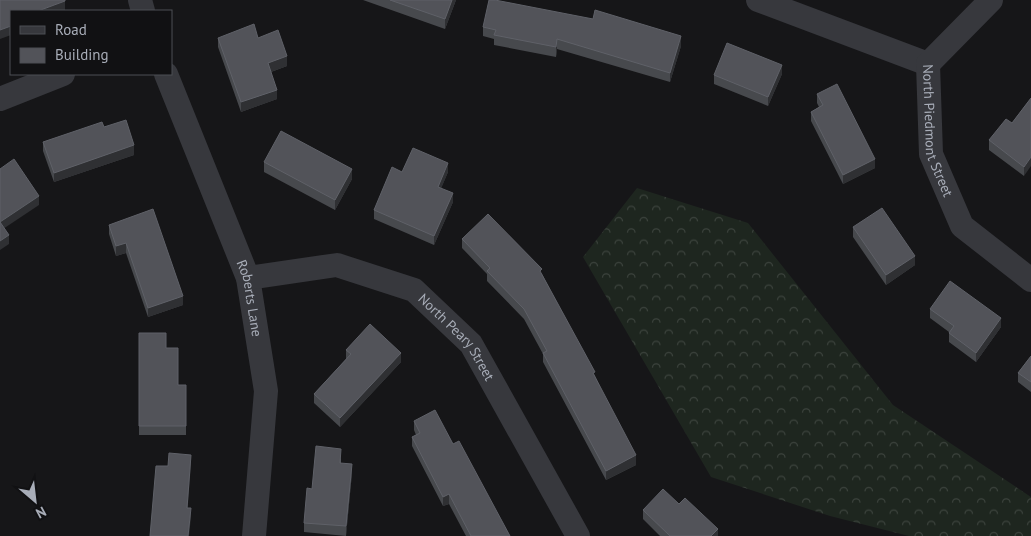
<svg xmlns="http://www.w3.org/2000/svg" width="1031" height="536" font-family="'PT Sans',sans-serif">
  <defs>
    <pattern id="forest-crowns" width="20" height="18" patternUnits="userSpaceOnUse" patternTransform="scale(1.25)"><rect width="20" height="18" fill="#1e261f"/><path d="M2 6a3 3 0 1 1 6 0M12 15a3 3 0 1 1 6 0" fill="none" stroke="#3c433d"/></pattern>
  </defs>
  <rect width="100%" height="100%" fill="#161618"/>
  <path fill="url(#forest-crowns)" d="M 637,188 L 748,223 L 893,405 L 1031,497 L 1031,536 L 909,536 L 830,516 L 711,477 L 583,257 Z"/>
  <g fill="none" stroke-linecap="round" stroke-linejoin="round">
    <g stroke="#37383d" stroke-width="24">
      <path d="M 140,0 L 143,11"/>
      <path d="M 758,0 L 928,64"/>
      <path id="s1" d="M 928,64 L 931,154 L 962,226 L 1031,280"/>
      <path d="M 928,64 L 991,0"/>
      <path id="s2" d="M 166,74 L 248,278 L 266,391 L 254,536"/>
      <path d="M 0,99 L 63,74"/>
      <path id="s3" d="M 248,278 L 337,265 L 414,290 L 471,344 L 578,536"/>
    </g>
  </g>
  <path fill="#47494d" d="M 363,0 L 456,0 L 445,29 Z
    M 483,27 L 681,46 L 670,82 L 557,49 L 556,57 L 494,45 L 494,39 L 483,36 Z
    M 218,38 L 258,38 L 287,66 L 271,72 L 277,99 L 241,112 L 218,47 Z
    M 782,74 L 768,106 L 714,84 L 714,75 Z
    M 817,94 L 875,168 L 843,184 L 811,121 L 811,112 L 819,107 L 817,103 Z
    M 1031,98 L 1024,176 L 989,150 L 989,140 L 1012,123 Z
    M 104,127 L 134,155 L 54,182 L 43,151 L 43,142 Z
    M 264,162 L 352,179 L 335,210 L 264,172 Z
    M 402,172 L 448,172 L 441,188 L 453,202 L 434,245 L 374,219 L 374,210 Z
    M 109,225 L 183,305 L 148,317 L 126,253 L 116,256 L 109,234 Z
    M 853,227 L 915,265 L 886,285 L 853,237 Z
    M 462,239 L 542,274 L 595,376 L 636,465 L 606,480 L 543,362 L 543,354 L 524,319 L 487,281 L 487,274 L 462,248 Z
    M 930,309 L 1001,327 L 976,362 L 949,342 L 949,332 L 930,318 Z
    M 139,333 L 166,348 L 178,385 L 186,385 L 186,435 L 139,435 Z
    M 346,350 L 401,362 L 340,427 L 314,403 L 314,394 L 346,359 Z
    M 1031,356 L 1031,392 L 1018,382 L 1018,373 Z
    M 414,421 L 453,444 L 510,536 L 466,536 L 449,504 L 443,506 L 412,446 L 412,437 L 416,435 L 414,430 Z
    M 341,458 L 341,463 L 352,473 L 346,536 L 304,532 L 304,523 L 312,489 Z
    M 679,504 L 718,536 L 660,536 L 643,519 L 643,510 Z"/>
  <path fill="#2f3033" d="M 452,0 L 456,0 L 445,29 L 445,19 Z
    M 65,1 L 65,11 L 38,11 Z
    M 11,26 L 11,35 L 0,39 L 0,30 Z
    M 681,36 L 681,46 L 670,82 L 670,73 Z
    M 557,39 L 557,49 L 556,57 L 556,47 Z
    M 287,56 L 287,66 L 268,73 L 268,63 Z
    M 782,65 L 782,74 L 768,106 L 768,97 Z
    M 277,90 L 277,99 L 241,112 L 241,102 Z
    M 134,145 L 134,155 L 54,182 L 54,173 Z
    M 1031,157 L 1031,166 L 1024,176 L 1024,167 Z
    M 875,159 L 875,168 L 843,184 L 843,175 Z
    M 448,163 L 448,172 L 438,196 L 438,187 Z
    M 352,169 L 352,179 L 335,210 L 335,200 Z
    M 453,193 L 453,202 L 434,245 L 434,236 Z
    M 39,196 L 39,205 L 0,231 L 0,222 Z
    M 9,235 L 9,244 L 0,250 L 0,241 Z
    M 126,243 L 126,253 L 116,256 L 116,246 Z
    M 915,256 L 915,265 L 886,285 L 886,275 Z
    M 183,296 L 183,305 L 148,317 L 148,308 Z
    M 1001,318 L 1001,327 L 976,362 L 976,353 Z
    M 401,353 L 401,362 L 340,427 L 340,418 Z
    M 191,455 L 191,464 L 187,517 L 187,508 Z
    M 636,455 L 636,465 L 606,480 L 606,471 Z
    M 352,464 L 352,473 L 346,536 L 346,526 Z
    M 449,494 L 449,504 L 443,506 L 443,497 Z
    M 191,508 L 191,517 L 189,536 L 188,536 Z
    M 718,529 L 718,536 L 711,536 Z"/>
  <path fill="#525359" stroke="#5f6168" d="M 0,0 L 65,0 L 65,1 L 38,11 L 11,11 L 11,26 L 0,30 Z
    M 390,0 L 452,0 L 445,19 Z
    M 489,0 L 495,0 L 593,19 L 595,10 L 681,36 L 670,73 L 557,39 L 556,47 L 494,35 L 496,30 L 483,27 Z
    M 254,24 L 258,38 L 278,30 L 287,56 L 268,63 L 277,90 L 241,102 L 218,38 Z
    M 727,43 L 782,65 L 768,97 L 714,75 Z
    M 837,84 L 875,159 L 843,175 L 811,112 L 823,105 L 817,94 Z
    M 1031,98 L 1031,157 L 1024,167 L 989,140 L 1006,119 L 1012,123 Z
    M 126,120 L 134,145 L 54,173 L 43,142 L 102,122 L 104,127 Z
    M 281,131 L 352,169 L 335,200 L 264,162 Z
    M 413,148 L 448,163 L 438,187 L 453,193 L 434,236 L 374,210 L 392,167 L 402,172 Z
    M 14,159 L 39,196 L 0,222 L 0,169 Z
    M 882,208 L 915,256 L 886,275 L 853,227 Z
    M 153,209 L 183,296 L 148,308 L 126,243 L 116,246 L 109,225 Z
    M 488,214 L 542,269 L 540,271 L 595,372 L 593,373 L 636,455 L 606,471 L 543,353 L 547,351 L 524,309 L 487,271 L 490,268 L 462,239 Z
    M 0,222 L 9,235 L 0,241 Z
    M 950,281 L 1001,318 L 976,353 L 949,333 L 954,326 L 930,309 Z
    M 370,324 L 401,353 L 340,418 L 314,394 L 351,354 L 346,350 Z
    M 139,333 L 166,333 L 166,348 L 178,348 L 178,385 L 186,385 L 186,426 L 139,426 Z
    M 1031,356 L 1031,382 L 1018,373 Z
    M 435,410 L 453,444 L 459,441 L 510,536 L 471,536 L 449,494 L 443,497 L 412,437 L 420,433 L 414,421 Z
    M 316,446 L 341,449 L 340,463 L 352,464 L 346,526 L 304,523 L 307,488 L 312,489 Z
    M 169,453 L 191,455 L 187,508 L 191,508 L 188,536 L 150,536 L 156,466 L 168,466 Z
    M 663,489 L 679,504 L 685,498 L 718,529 L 711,536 L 670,536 L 643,510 Z"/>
  <g text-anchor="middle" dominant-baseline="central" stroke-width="5" stroke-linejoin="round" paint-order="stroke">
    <g font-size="14" fill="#a8adb8" stroke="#111113">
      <text stroke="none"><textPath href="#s1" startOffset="68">North Piedmont Street</textPath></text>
      <text stroke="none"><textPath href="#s2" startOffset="240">Roberts Lane</textPath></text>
      <text stroke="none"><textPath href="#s3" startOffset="235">North Peary Street</textPath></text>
    </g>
  </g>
  <rect x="10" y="10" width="162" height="65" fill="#111113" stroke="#4d4f55"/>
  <rect x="20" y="26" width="25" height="8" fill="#37383d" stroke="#4d4f55"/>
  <text x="55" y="35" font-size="15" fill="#a8adb8">Road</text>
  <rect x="20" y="48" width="25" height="15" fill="#525359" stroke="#4d4f55"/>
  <text x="55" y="60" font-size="15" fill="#a8adb8">Building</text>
  <g transform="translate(35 501) rotate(152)" stroke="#111113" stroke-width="4" paint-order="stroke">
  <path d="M0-4L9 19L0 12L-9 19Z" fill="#a8adb8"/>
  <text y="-8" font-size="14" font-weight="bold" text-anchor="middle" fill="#a8adb8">N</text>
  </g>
</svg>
